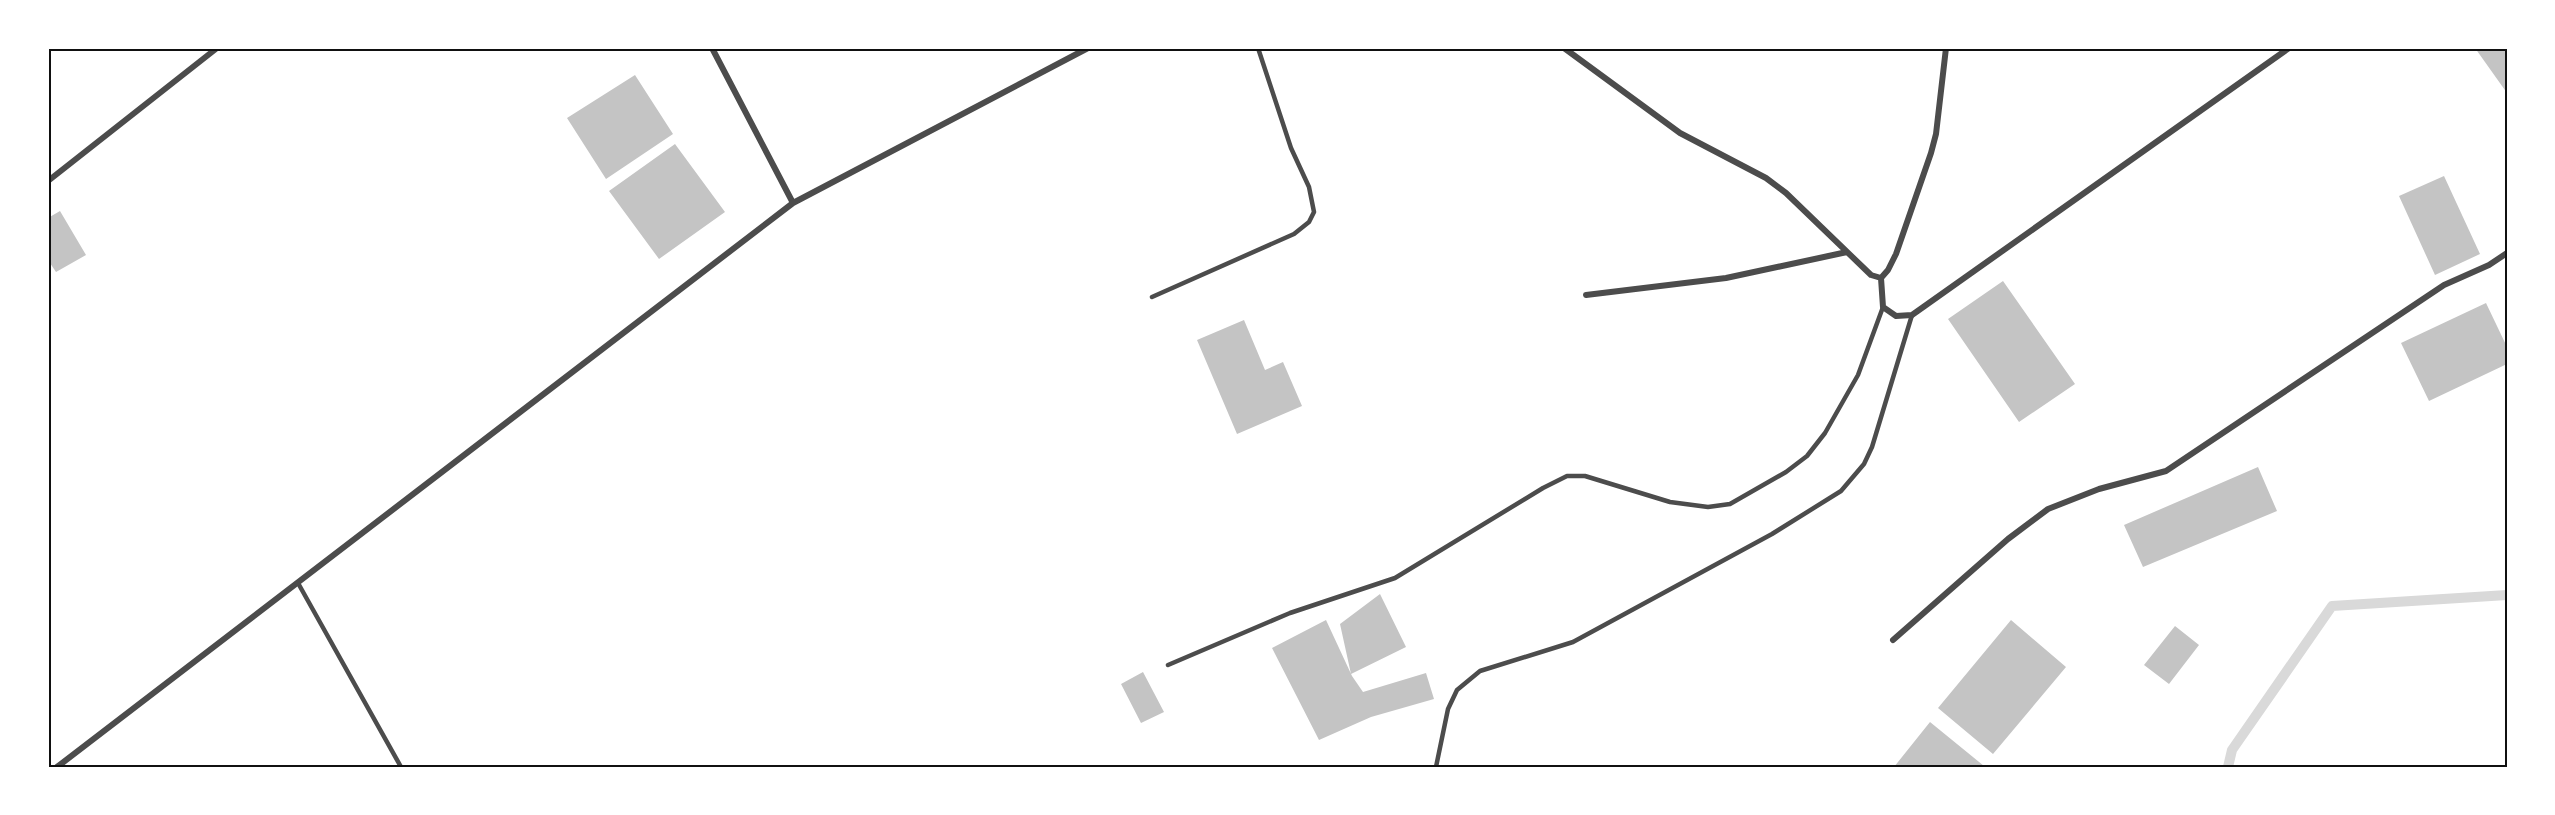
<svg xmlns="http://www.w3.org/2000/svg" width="2555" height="815" font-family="Literata,serif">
  <rect width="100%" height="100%" fill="#fff"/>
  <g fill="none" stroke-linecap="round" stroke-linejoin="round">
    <path stroke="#d9d9d9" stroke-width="10" d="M 2228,767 L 2232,750 L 2332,606 L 2507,595"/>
  </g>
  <path fill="#c4c4c4" d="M 2475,48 L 2507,48 L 2507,93 Z
    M 635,75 L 673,134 L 606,179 L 567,118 Z
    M 675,144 L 725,212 L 659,259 L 609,191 Z
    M 2444,176 L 2480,254 L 2435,275 L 2399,196 Z
    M 60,211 L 86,255 L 56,272 L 48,260 L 48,218 Z
    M 2003,281 L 2075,384 L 2019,422 L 1948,319 Z
    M 2486,303 L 2507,347 L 2507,364 L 2429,401 L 2401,343 Z
    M 1244,320 L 1265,370 L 1283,362 L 1302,406 L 1237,434 L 1197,340 Z
    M 2258,467 L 2277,511 L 2143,567 L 2124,525 Z
    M 1380,594 L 1406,647 L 1351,674 L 1340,624 Z
    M 1326,620 L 1352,676 L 1363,692 L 1426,673 L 1434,699 L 1371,717 L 1319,740 L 1272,648 Z
    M 2011,620 L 2066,667 L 1993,754 L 1938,708 Z
    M 2175,626 L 2199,645 L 2169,684 L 2144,665 Z
    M 1143,672 L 1164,712 L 1141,723 L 1121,684 Z
    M 1930,722 L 1984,766 L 1983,767 L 1894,767 Z"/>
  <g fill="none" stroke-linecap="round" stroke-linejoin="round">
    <path stroke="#4c4c4c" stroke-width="4.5" d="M 1152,297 L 1294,234 L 1309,222 L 1314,212 L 1309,187 L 1291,148 L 1258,48
      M 298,583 L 401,767
      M 1168,665 L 1290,613 L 1395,578 L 1543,488 L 1567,476 L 1585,476 L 1670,502 L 1708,507 L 1730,504 L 1786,472 L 1807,456 L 1825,433 L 1858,375 L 1883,307
      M 1436,767 L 1448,709 L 1457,690 L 1480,671 L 1573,642 L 1772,534 L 1841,491 L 1864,464 L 1872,447 L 1912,315"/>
    <path stroke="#4c4c4c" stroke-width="6" d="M 712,48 L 793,203
      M 1564,48 L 1680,133 L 1766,178 L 1786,193 L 1871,275 L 1881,278 L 1888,270 L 1896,254 L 1931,153 L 1936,134 L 1946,48
      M 48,181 L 217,48
      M 1881,278 L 1883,307 L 1896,316 L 1912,315 L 2289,48
      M 1586,295 L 1726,278 L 1847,252
      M 1893,640 L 2008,539 L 2048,509 L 2099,489 L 2166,471 L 2444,285 L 2489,265 L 2507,253
      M 57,767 L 793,203 L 1088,48"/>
  </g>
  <rect width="2555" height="815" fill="none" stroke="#ffffff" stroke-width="99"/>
  <rect x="50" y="50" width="2456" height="716" fill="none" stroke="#111" stroke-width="2"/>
</svg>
